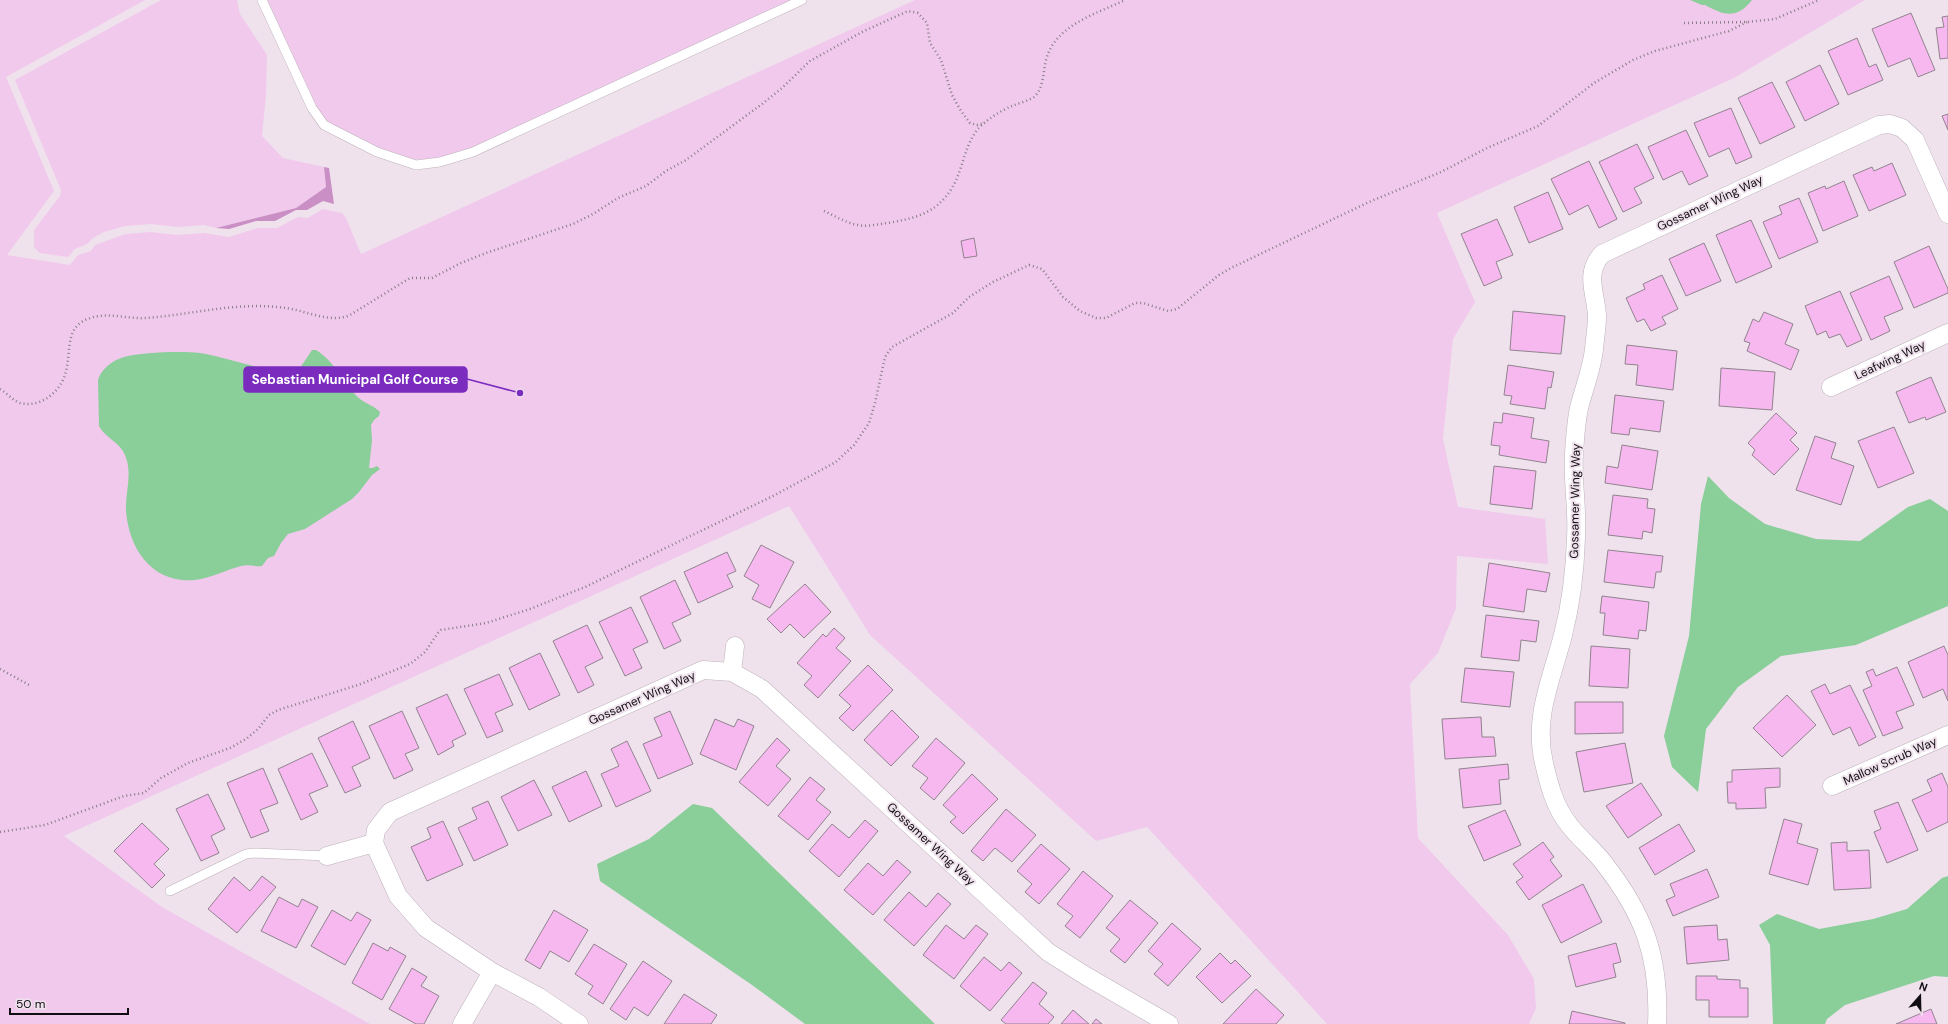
<svg xmlns="http://www.w3.org/2000/svg" width="1948" height="1024" font-family="'DM Sans',sans-serif">
  <rect width="100%" height="100%" fill="#efe2ed"/>
  <path fill="#f1c9ec" d="M 0,0 L 145,0 L 6,77 L 54,191 L 7,255 L 70,265 L 78,255 L 91,251 L 95,245 L 125,234 L 151,232 L 177,235 L 204,233 L 229,237 L 258,228 L 277,228 L 298,217 L 308,218 L 323,209 L 342,213 L 346,218 L 361,254 L 915,0 L 1865,0 L 1734,78 L 1437,213 L 1475,302 L 1453,339 L 1443,439 L 1458,507 L 1545,519 L 1548,564 L 1457,556 L 1456,608 L 1438,653 L 1410,684 L 1418,838 L 1508,935 L 1534,979 L 1536,1008 L 1529,1024 L 1327,1024 L 1147,827 L 1096,841 L 870,635 L 789,506 L 64,836 L 162,907 L 370,1024 L 0,1024 Z
    M 161,0 L 237,0 L 240,14 L 267,55 L 266,95 L 262,136 L 283,158 L 324,167 L 326,187 L 296,208 L 216,228 L 204,225 L 178,227 L 151,224 L 125,226 L 104,232 L 93,238 L 87,244 L 75,249 L 68,257 L 40,253 L 34,247 L 34,230 L 60,196 L 61,190 L 15,80 Z
    M 266,0 L 794,0 L 477,146 L 439,160 L 413,159 L 377,148 L 329,123 L 314,106 Z"/>
  <path fill="#ca8fc4" d="M 324,167 L 329,168 L 334,204 L 323,201 L 307,210 L 296,210 L 275,221 L 256,221 L 229,229 L 216,228 L 296,208 L 326,187 Z"/>
  <path fill="#8ace99" d="M 1690,0 L 1752,0 C 1737,19 1725,16 1705,5 L 1702,5 Z
    M 312,350 L 316,350 C 337,363 342,383 360,399 C 366,404 375,406 380,412 L 379,416 L 374,420 L 371,425 L 372,440 L 369,468 L 373,468 L 377,466 L 380,469 L 372,475 L 359,492 L 352,499 L 305,529 L 288,534 L 281,543 L 274,556 L 268,558 L 262,566 C 255,567 248,564 241,566 C 226,570 211,578 195,580 C 153,584 129,550 126,511 C 125,492 133,474 125,455 C 120,442 105,438 99,426 L 98,380 C 101,369 113,360 124,357 C 142,352 182,351 200,353 C 233,358 266,375 300,368 Z
    M 1708,476 L 1729,498 L 1765,524 L 1816,539 L 1860,541 L 1908,507 L 1930,499 L 1948,511 L 1948,606 L 1856,645 L 1781,656 L 1738,687 L 1706,729 L 1698,792 L 1672,767 L 1664,736 L 1689,636 L 1701,504 Z
    M 693,804 L 712,808 L 935,1024 L 805,1024 L 752,985 L 600,881 L 597,864 L 649,839 Z
    M 1948,876 L 1948,977 L 1934,976 L 1845,1005 L 1827,1019 L 1825,1024 L 1773,1024 L 1770,945 L 1759,925 L 1777,914 L 1819,929 L 1873,919 L 1907,909 L 1942,878 Z"/>
  <path fill="#f6b8ef" stroke="#90848e" d="M 1911,13 L 1935,70 L 1918,77 L 1910,58 L 1888,67 L 1872,29 Z
    M 1948,16 L 1948,58 L 1940,59 L 1936,28 L 1944,27 L 1942,17 Z
    M 1857,38 L 1869,67 L 1876,64 L 1883,80 L 1848,95 L 1828,51 Z
    M 1820,65 L 1839,104 L 1805,121 L 1786,82 Z
    M 1772,82 L 1795,127 L 1760,144 L 1738,98 Z
    M 1731,108 L 1752,157 L 1736,164 L 1729,148 L 1709,157 L 1694,123 Z
    M 1948,114 L 1948,130 L 1942,116 Z
    M 1686,130 L 1708,176 L 1689,185 L 1682,171 L 1663,180 L 1648,147 Z
    M 1637,144 L 1654,178 L 1634,188 L 1642,203 L 1623,212 L 1599,162 Z
    M 1589,161 L 1617,219 L 1599,228 L 1588,205 L 1569,215 L 1551,179 Z
    M 1892,163 L 1906,195 L 1869,211 L 1853,175 L 1872,167 L 1874,171 Z
    M 1844,181 L 1858,216 L 1823,231 L 1808,193 L 1825,186 L 1826,189 Z
    M 1548,192 L 1563,229 L 1529,243 L 1514,207 Z
    M 1799,198 L 1818,242 L 1779,259 L 1763,222 L 1782,214 L 1779,206 Z
    M 1497,219 L 1513,255 L 1496,262 L 1502,278 L 1484,286 L 1461,234 Z
    M 1751,220 L 1772,267 L 1736,283 L 1716,235 Z
    M 974,238 L 977,256 L 964,258 L 961,241 Z
    M 1704,243 L 1721,281 L 1686,296 L 1669,259 Z
    M 1929,246 L 1948,289 L 1948,293 L 1914,308 L 1894,262 Z
    M 1662,275 L 1678,309 L 1662,317 L 1666,324 L 1651,331 L 1644,319 L 1637,322 L 1626,298 L 1645,289 L 1643,284 Z
    M 1889,276 L 1903,309 L 1884,317 L 1890,331 L 1871,340 L 1850,293 Z
    M 1840,291 L 1862,340 L 1847,347 L 1840,334 L 1829,338 L 1826,331 L 1817,335 L 1805,306 Z
    M 1513,311 L 1565,316 L 1561,354 L 1510,350 Z
    M 1764,312 L 1793,324 L 1785,344 L 1799,350 L 1791,370 L 1747,351 L 1750,343 L 1744,341 L 1753,319 L 1759,322 Z
    M 1627,345 L 1677,351 L 1673,390 L 1636,385 L 1638,365 L 1625,364 Z
    M 1508,365 L 1554,372 L 1551,388 L 1548,387 L 1545,409 L 1510,404 L 1512,396 L 1504,395 Z
    M 1721,368 L 1775,372 L 1772,410 L 1719,406 Z
    M 1931,377 L 1946,412 L 1926,420 L 1925,417 L 1909,423 L 1896,392 Z
    M 1615,395 L 1664,401 L 1660,432 L 1630,428 L 1629,435 L 1611,433 Z
    M 1503,413 L 1534,418 L 1531,438 L 1549,441 L 1546,463 L 1499,455 L 1500,446 L 1491,445 L 1494,422 L 1502,423 Z
    M 1776,413 L 1797,433 L 1790,440 L 1799,449 L 1774,475 L 1752,455 L 1755,450 L 1748,443 Z
    M 1894,427 L 1914,473 L 1878,488 L 1858,441 Z
    M 1815,436 L 1836,443 L 1831,458 L 1854,466 L 1841,505 L 1796,490 Z
    M 1622,445 L 1658,451 L 1652,490 L 1605,483 L 1607,466 L 1618,468 Z
    M 1494,466 L 1536,471 L 1532,509 L 1490,504 Z
    M 1613,495 L 1648,499 L 1647,508 L 1655,509 L 1652,533 L 1643,531 L 1642,539 L 1608,535 Z
    M 761,545 L 794,562 L 770,608 L 752,599 L 759,585 L 744,576 Z
    M 1608,550 L 1663,556 L 1661,572 L 1656,572 L 1654,588 L 1604,582 Z
    M 727,552 L 736,571 L 727,575 L 733,587 L 698,603 L 684,572 Z
    M 1489,563 L 1550,573 L 1546,592 L 1527,589 L 1524,612 L 1483,606 Z
    M 675,580 L 691,614 L 672,623 L 681,641 L 664,649 L 640,597 Z
    M 805,584 L 831,612 L 804,638 L 790,624 L 781,633 L 767,619 Z
    M 1602,596 L 1649,602 L 1646,631 L 1639,630 L 1638,639 L 1603,635 L 1605,613 L 1600,613 Z
    M 631,607 L 648,642 L 633,649 L 642,668 L 625,676 L 599,622 Z
    M 1486,615 L 1539,621 L 1536,642 L 1521,640 L 1519,661 L 1481,657 Z
    M 587,625 L 603,658 L 585,667 L 594,685 L 578,693 L 553,641 Z
    M 834,628 L 845,638 L 836,648 L 851,661 L 818,698 L 804,685 L 812,676 L 797,663 L 823,634 L 826,637 Z
    M 1591,646 L 1630,649 L 1628,688 L 1589,686 Z
    M 1944,646 L 1948,655 L 1948,701 L 1943,689 L 1923,698 L 1908,662 Z
    M 540,653 L 560,695 L 529,710 L 509,668 Z
    M 868,665 L 893,690 L 853,731 L 839,718 L 851,706 L 839,695 Z
    M 1897,667 L 1914,705 L 1896,712 L 1903,728 L 1883,736 L 1863,690 L 1872,686 L 1866,672 L 1873,669 L 1876,676 Z
    M 1465,668 L 1514,672 L 1510,707 L 1461,702 Z
    M 499,674 L 513,705 L 495,713 L 503,731 L 487,738 L 464,689 Z
    M 1825,684 L 1830,694 L 1850,685 L 1876,737 L 1859,746 L 1850,727 L 1833,735 L 1811,691 Z
    M 447,694 L 466,734 L 452,741 L 454,746 L 438,755 L 416,708 Z
    M 1787,695 L 1816,725 L 1782,757 L 1753,728 Z
    M 1575,702 L 1623,702 L 1623,733 L 1575,734 Z
    M 892,710 L 919,737 L 891,766 L 864,740 Z
    M 402,711 L 419,748 L 405,754 L 413,770 L 394,779 L 369,726 Z
    M 670,711 L 693,764 L 658,779 L 643,744 L 662,736 L 654,718 Z
    M 1481,717 L 1482,737 L 1494,737 L 1496,756 L 1445,759 L 1442,719 Z
    M 715,719 L 734,727 L 738,719 L 754,726 L 736,770 L 700,754 Z
    M 353,721 L 370,758 L 352,767 L 361,786 L 345,793 L 318,738 Z
    M 777,738 L 790,750 L 776,766 L 791,779 L 768,806 L 739,782 Z
    M 936,738 L 965,763 L 934,800 L 920,788 L 928,778 L 912,766 Z
    M 627,741 L 651,791 L 616,807 L 601,774 L 619,766 L 611,749 Z
    M 1625,743 L 1633,783 L 1584,792 L 1576,752 Z
    M 312,753 L 328,786 L 309,794 L 318,812 L 301,820 L 278,769 Z
    M 1508,764 L 1509,779 L 1499,780 L 1501,804 L 1463,808 L 1459,769 Z
    M 263,768 L 278,803 L 260,810 L 269,831 L 251,838 L 227,783 Z
    M 1780,768 L 1780,787 L 1765,788 L 1766,808 L 1736,809 L 1736,803 L 1728,803 L 1727,782 L 1732,782 L 1732,770 Z
    M 586,771 L 602,806 L 569,822 L 552,787 Z
    M 1942,773 L 1948,787 L 1948,822 L 1927,832 L 1912,800 L 1932,791 L 1927,780 Z
    M 972,774 L 998,799 L 963,834 L 950,822 L 956,817 L 943,805 Z
    M 810,777 L 825,789 L 816,800 L 831,812 L 808,840 L 778,816 Z
    M 534,780 L 552,815 L 518,831 L 501,797 Z
    M 1641,783 L 1662,815 L 1628,838 L 1606,806 Z
    M 208,794 L 225,829 L 211,836 L 219,853 L 201,861 L 176,809 Z
    M 488,801 L 508,845 L 474,861 L 458,828 L 477,819 L 472,808 Z
    M 1898,802 L 1918,850 L 1887,863 L 1874,832 L 1881,829 L 1874,811 Z
    M 1006,809 L 1036,835 L 1012,862 L 995,848 L 983,861 L 971,851 Z
    M 1505,810 L 1521,845 L 1484,861 L 1468,826 Z
    M 1784,819 L 1802,824 L 1797,843 L 1818,849 L 1808,885 L 1769,874 Z
    M 865,820 L 878,831 L 839,877 L 809,851 L 832,824 L 849,838 Z
    M 443,821 L 463,865 L 427,881 L 411,847 L 431,838 L 427,828 Z
    M 142,823 L 169,849 L 154,864 L 165,875 L 152,888 L 114,851 Z
    M 1679,824 L 1695,851 L 1655,875 L 1639,848 Z
    M 1543,842 L 1554,857 L 1550,860 L 1562,876 L 1529,900 L 1516,882 L 1523,877 L 1513,864 Z
    M 1847,842 L 1847,851 L 1869,850 L 1871,888 L 1834,890 L 1831,843 Z
    M 1041,844 L 1070,869 L 1039,904 L 1025,892 L 1032,884 L 1017,871 Z
    M 897,860 L 911,872 L 873,915 L 844,890 L 868,863 L 883,876 Z
    M 1707,869 L 1719,897 L 1673,916 L 1666,900 L 1675,896 L 1670,884 Z
    M 1083,871 L 1113,896 L 1080,938 L 1065,926 L 1073,916 L 1057,904 Z
    M 262,876 L 276,887 L 237,933 L 208,909 L 234,877 L 250,891 Z
    M 1583,884 L 1602,922 L 1561,943 L 1542,905 Z
    M 909,892 L 926,907 L 938,893 L 951,904 L 914,946 L 884,920 Z
    M 279,897 L 298,907 L 302,899 L 318,907 L 296,948 L 261,931 Z
    M 1130,900 L 1158,923 L 1125,963 L 1110,951 L 1120,939 L 1106,928 Z
    M 332,910 L 351,921 L 357,912 L 371,920 L 345,965 L 311,946 Z
    M 554,910 L 588,930 L 569,962 L 550,951 L 540,969 L 525,960 Z
    M 1172,923 L 1201,949 L 1168,986 L 1154,974 L 1163,964 L 1148,951 Z
    M 946,925 L 964,939 L 976,925 L 988,934 L 954,979 L 923,955 Z
    M 1717,925 L 1718,940 L 1727,939 L 1729,960 L 1687,964 L 1684,927 Z
    M 373,943 L 388,951 L 390,947 L 406,956 L 382,1000 L 352,983 Z
    M 1616,943 L 1621,962 L 1613,964 L 1616,977 L 1576,987 L 1568,956 Z
    M 594,944 L 627,964 L 603,1004 L 588,994 L 593,986 L 575,974 Z
    M 1220,953 L 1231,964 L 1235,960 L 1251,976 L 1222,1003 L 1196,977 Z
    M 984,957 L 1001,971 L 1009,962 L 1022,973 L 990,1011 L 960,986 Z
    M 643,961 L 672,981 L 648,1016 L 634,1007 L 626,1020 L 610,1009 Z
    M 412,968 L 427,977 L 421,986 L 439,996 L 424,1024 L 416,1024 L 389,1009 Z
    M 1696,976 L 1717,976 L 1717,979 L 1740,980 L 1740,988 L 1748,988 L 1748,1017 L 1709,1017 L 1709,1000 L 1696,1000 Z
    M 1033,982 L 1047,993 L 1039,1004 L 1054,1017 L 1048,1024 L 1006,1024 L 1001,1020 Z
    M 1256,989 L 1284,1015 L 1276,1024 L 1223,1024 Z
    M 684,994 L 717,1015 L 711,1024 L 664,1024 Z
    M 1931,1009 L 1937,1024 L 1896,1024 Z
    M 1073,1010 L 1089,1024 L 1061,1024 Z
    M 1572,1011 L 1625,1023 L 1625,1024 L 1569,1024 Z
    M 1096,1019 L 1102,1024 L 1092,1024 Z"/>
  <g fill="none" stroke-linecap="round" stroke-linejoin="round">
    <defs>
      <path id="lane" d="M 262,0 L 312,108 L 324,125 L 377,152 L 416,165 L 440,162 L 473,152 L 802,0
        M 170,891 L 246,854 L 255,853 L 327,856"/>
      <path id="street" d="M 1831,387 L 1948,333
        M 732,672 L 735,646
        M 1832,786 L 1948,735
        M 327,856 L 374,843
        M 462,1024 L 492,972
        M 579,1024 L 539,997 L 492,972 L 426,928 L 398,896 L 374,843 L 376,830 L 390,812 L 703,670 L 732,672 L 762,689 L 1048,952 L 1086,976 L 1169,1024
        M 1657,1024 C 1660,957 1644,914 1603,862 C 1593,849 1580,839 1570,826 C 1555,808 1549,785 1544,763 C 1533,717 1552,678 1563,635 C 1571,604 1575,570 1576,538 C 1578,510 1572,481 1574,453 C 1575,438 1576,422 1579,408 C 1584,388 1592,369 1594,349 C 1595,338 1597,327 1597,316 C 1596,293 1584,274 1602,254 L 1879,125 L 1890,124 L 1902,128 L 1915,140 L 1948,214"/>
    </defs>
    <use href="#lane" stroke="#bdb1bb" stroke-width="10"/>
    <use href="#street" stroke="#bdb1bb" stroke-width="19"/>
    <path stroke="#887f87" stroke-width="2.5" stroke-dasharray="1 3" stroke-linecap="butt" d="M 1684,23 L 1747,22 L 1775,19 L 1819,0
      M 824,211 C 835,216 846,223 858,225 C 868,227 878,224 888,223 C 915,218 936,214 952,188 C 963,170 964,147 977,130 C 986,120 1000,111 1012,106 C 1019,103 1028,101 1034,97 C 1044,88 1043,72 1046,60 C 1055,25 1096,14 1125,0
      M 0,389 C 7,393 12,400 20,403 C 40,408 59,393 65,375 C 73,350 61,321 100,316 C 115,314 130,319 145,318 C 191,315 238,301 285,308 C 305,310 330,324 350,315 L 410,278 L 432,278 L 461,263 L 486,253 L 573,224 L 593,214 L 618,198 L 646,186 L 666,171 L 686,160 L 762,104 L 782,88 L 810,61 L 862,32 L 908,11 L 918,13 L 927,23 L 930,43 L 941,60 L 952,95 L 961,111 L 970,123 L 977,125 L 985,123
      M 0,669 L 31,686
      M 0,832 L 45,825 L 124,796 L 144,793 L 161,778 L 188,763 L 230,748 L 246,739 L 258,729 L 269,715 L 278,710 L 358,685 L 410,664 L 425,652 L 438,633 L 441,630 L 486,623 L 530,609 L 585,587 L 773,496 L 836,462 L 854,445 L 869,423 L 875,403 L 885,357 L 892,347 L 953,313 L 969,297 L 993,282 L 1029,265 L 1042,269 L 1063,297 L 1080,311 L 1096,318 L 1106,318 L 1135,303 L 1143,303 L 1168,311 L 1177,309 L 1219,275 L 1233,267 L 1369,202 L 1441,172 L 1487,148 L 1538,126 L 1594,83 L 1633,60 L 1655,51 L 1729,31 L 1747,22"/>
    <use href="#lane" stroke="#fff" stroke-width="9"/>
    <use href="#street" stroke="#fff" stroke-width="18"/>
  </g>
  <g text-anchor="middle" dominant-baseline="central" stroke-width="4" stroke-linejoin="round" paint-order="stroke">
    <g font-size="12" fill="#110d10" stroke="#efe2ed">
      <text transform="translate(1710 203) rotate(-25)">Gossamer Wing Way</text>
      <text transform="translate(1890 360) rotate(-25)">Leafwing Way</text>
      <text transform="translate(1575 501) rotate(-89)">Gossamer Wing Way</text>
      <text transform="translate(642 698) rotate(-24)">Gossamer Wing Way</text>
      <text transform="translate(1890 761) rotate(-24)">Mallow Scrub Way</text>
      <text transform="translate(931 844) rotate(43)">Gossamer Wing Way</text>
    </g>
  </g>
  <path fill="none" stroke="#7b2cbf" stroke-width="1.5" d="M520 393L467 379"/>
  <circle fill="#7b2cbf" stroke="#efe2ed" stroke-width="1.5" cx="520" cy="393" r="4"/>
  <rect fill="#7b2cbf" stroke="#7b2cbf" stroke-width="1.5" x="244" y="367" width="223" height="25" rx="4"/>
  <g font-size="13" text-anchor="middle" font-weight="bold" fill="#fff">
    <text x="355" y="384">Sebastian Municipal Golf Course</text>
  </g>
  <g transform="translate(1920 996) rotate(20)" stroke="#efe2ed" stroke-width="3" paint-order="stroke">
  <path d="M0-3L7 15L0 10L-7 15Z" fill="#110d10"/>
  <text y="-6" font-size="11" font-weight="bold" text-anchor="middle" fill="#110d10">N</text>
  </g>
  <path d="M10 1008v6h118v-6" fill="none" stroke="#110d10" stroke-width="2"/>
  <text x="16" y="1008" font-size="12" fill="#110d10" stroke="#efe2ed" stroke-width="3" paint-order="stroke">50 m</text>
</svg>
